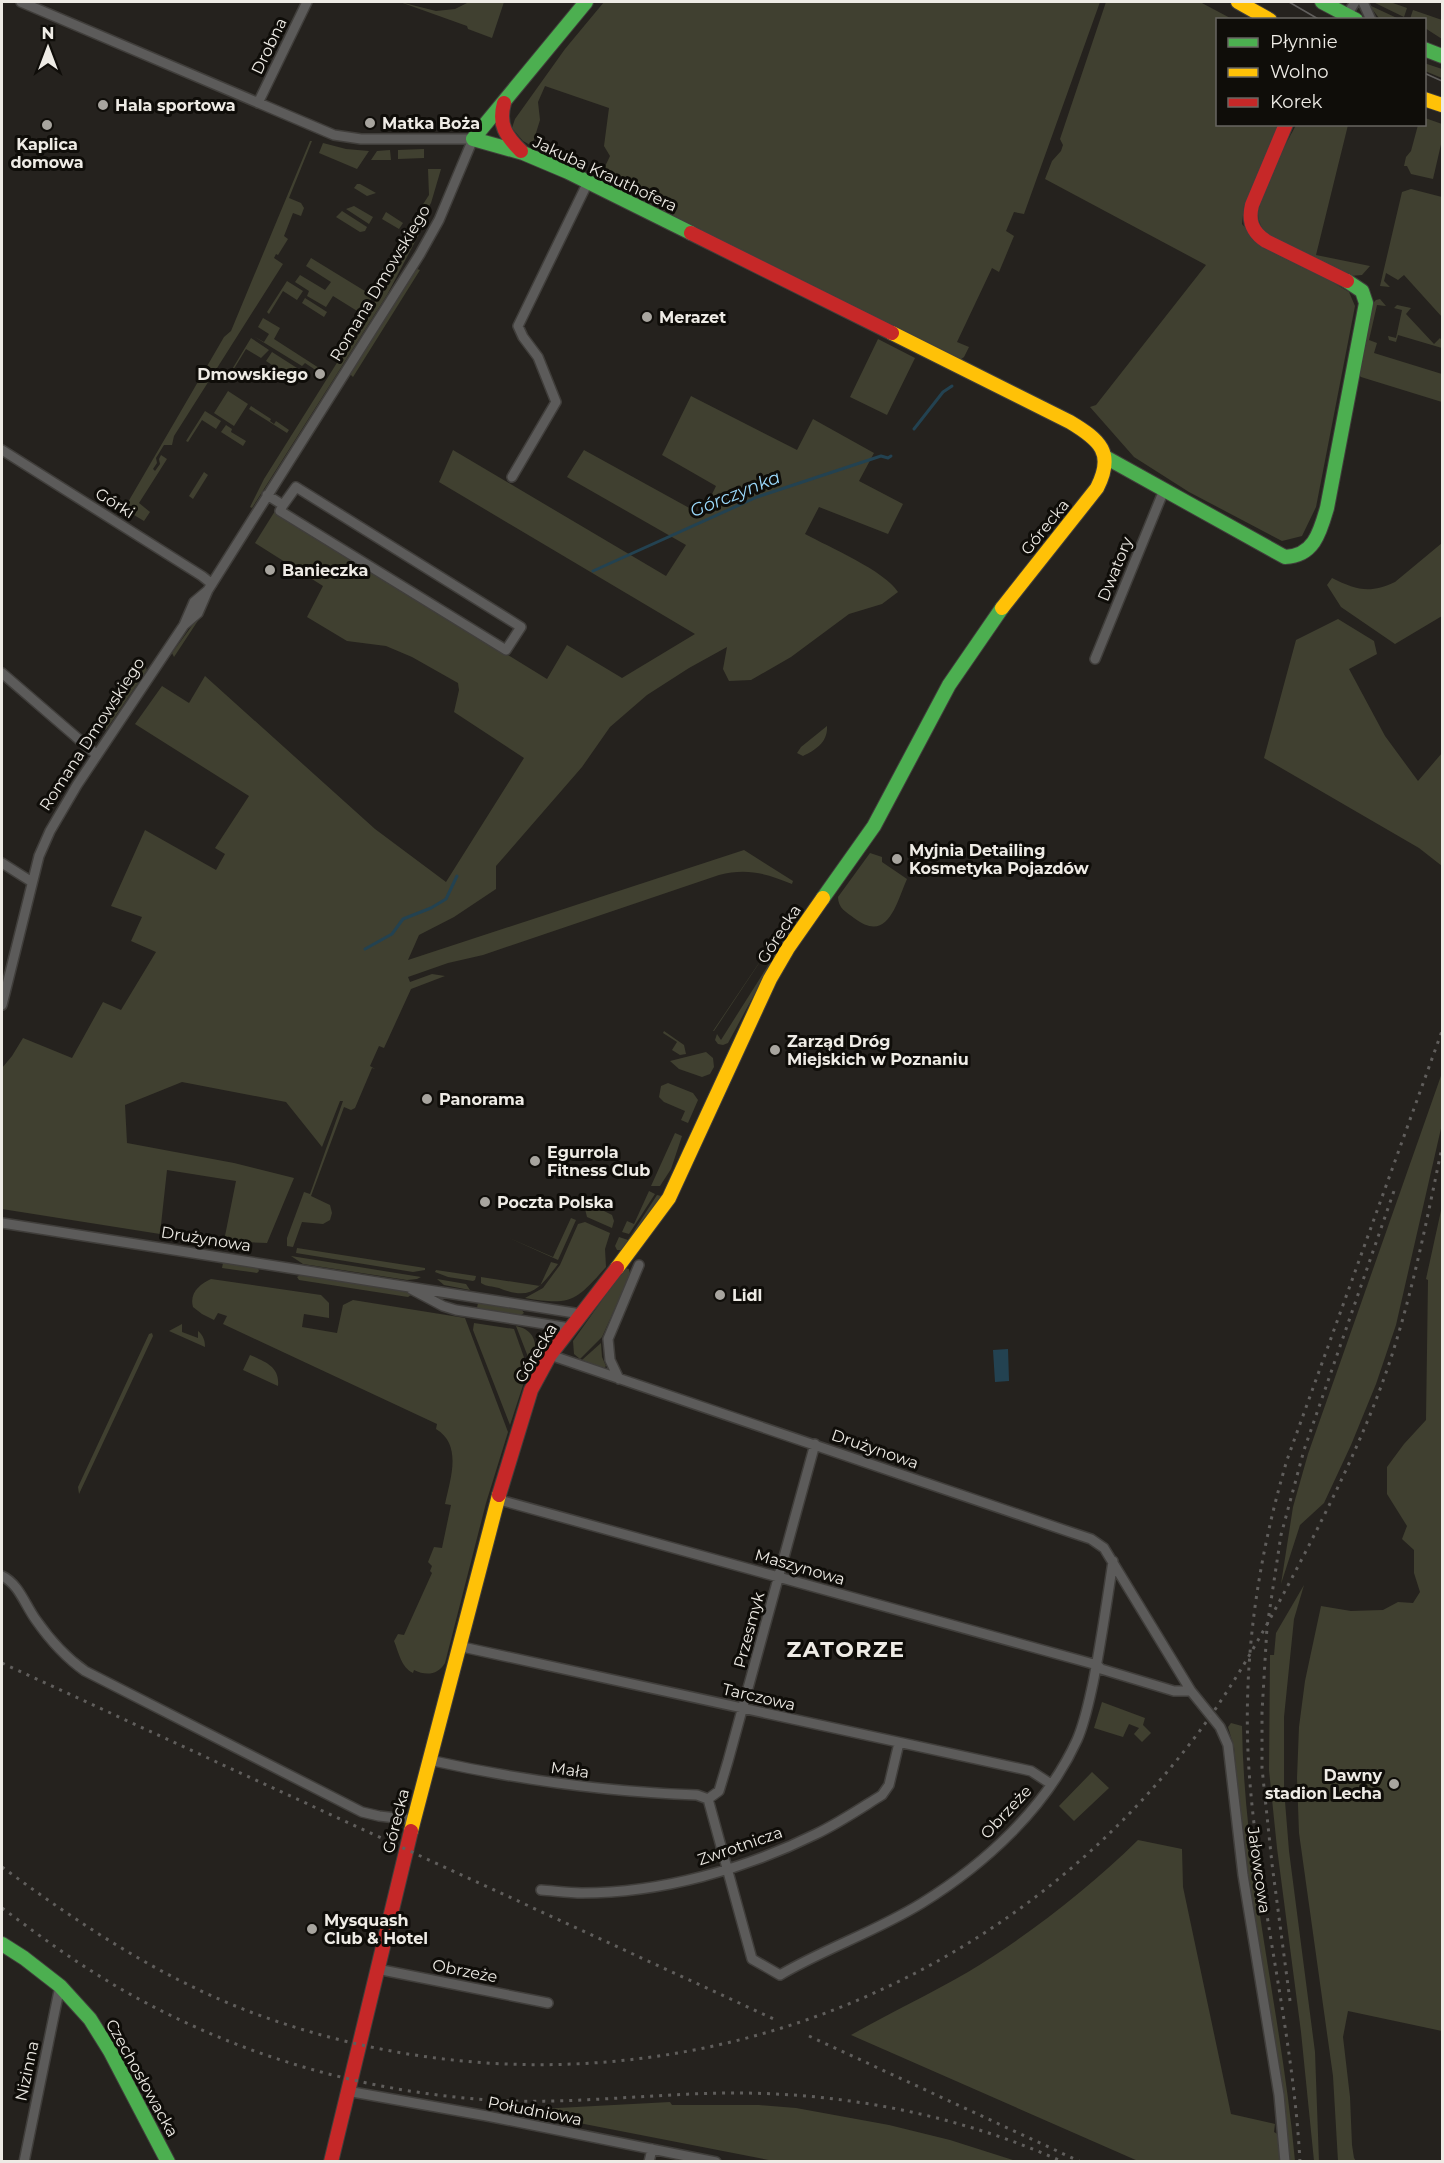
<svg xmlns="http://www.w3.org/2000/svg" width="1444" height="2163" font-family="Montserrat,sans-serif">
  <rect width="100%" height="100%" fill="#25221e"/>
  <path fill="#404030" d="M 400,2 L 436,11 L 455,9 L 469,2 L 504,2 L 492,38 L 468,29 L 467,26 Z
    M 604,2 L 1100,2 L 1024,214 L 1014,212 L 1006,231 L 1014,236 L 999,272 L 992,268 L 957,342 L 969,347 L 964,357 L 960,360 L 602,182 L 601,175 L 610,156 L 604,146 L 609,108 L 545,86 L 538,102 L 540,120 L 532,146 L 523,141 L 512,128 L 515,119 L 565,49 Z
    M 1106,2 L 1200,2 L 1232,19 L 1218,20 L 1218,124 L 1280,125 L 1244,206 L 1242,224 L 1263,248 L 1319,274 L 1349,292 L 1355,306 L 1316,507 L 1302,536 L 1282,541 L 1189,492 L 1134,457 L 1090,407 L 1096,405 L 1206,265 L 1045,179 L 1052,161 L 1061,151 L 1063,145 L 1060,139 Z
    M 1373,2 L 1390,2 L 1407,8 L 1404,17 Z
    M 1369,5 L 1399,19 L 1379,18 Z
    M 1413,10 L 1442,20 L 1442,39 L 1425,28 L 1424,20 L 1410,19 Z
    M 1424,63 L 1442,69 L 1442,78 L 1425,71 Z
    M 1425,118 L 1442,124 L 1442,140 L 1433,179 L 1411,174 L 1407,166 L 1404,166 L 1406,157 L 1411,151 L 1418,125 L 1424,124 Z
    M 1296,125 L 1348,125 L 1316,255 L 1370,266 L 1362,275 L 1350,276 L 1270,237 C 1262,230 1258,222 1258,212 C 1258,195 1287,142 1296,125 Z
    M 310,141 L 312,141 L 289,198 L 301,203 L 304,208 L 301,216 L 293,213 L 284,236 L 288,239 L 278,255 L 276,254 L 274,258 L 283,264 L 174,436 L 172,445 L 164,445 L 156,458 L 157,463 L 153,469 L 155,471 L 160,464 L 159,459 L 161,455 L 167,459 L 139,503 L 150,512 L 144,521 L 124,509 L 224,337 L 231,331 Z
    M 323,143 L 346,149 L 369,151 L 357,169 L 319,153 Z
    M 424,149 L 424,158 L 398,159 L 398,150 Z
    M 390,150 L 391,160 L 371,160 L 377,151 Z
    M 428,169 L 441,169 L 431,203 L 413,232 L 407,229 L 429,195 Z
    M 357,184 L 360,184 L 376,193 L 367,196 L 354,188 Z
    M 1411,189 L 1442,197 L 1442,317 L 1404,275 L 1398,280 L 1386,273 L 1384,281 L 1390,287 L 1380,286 L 1402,192 Z
    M 354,206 L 373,217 L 369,224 L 346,209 Z
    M 342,211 L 367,227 L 365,231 L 360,232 L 336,217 Z
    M 386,212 L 403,223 L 399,229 L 382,219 Z
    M 426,221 L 387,295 L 252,508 L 250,507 L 264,479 Z
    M 406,232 L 411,235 L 387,273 L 382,270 Z
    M 311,258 L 373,296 L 362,314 L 333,296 L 326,307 L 307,296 L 309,291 L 295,282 L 300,275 L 325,290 L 331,282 L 306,266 Z
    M 417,269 L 420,270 L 353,377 L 350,374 Z
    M 287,281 L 303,291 L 297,300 L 283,291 L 269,314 L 267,312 Z
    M 305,298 L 327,312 L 324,317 L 302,303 Z
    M 1380,299 L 1386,306 L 1377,305 L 1369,340 L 1377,343 L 1374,353 L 1442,374 L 1442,402 L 1361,377 L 1357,373 L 1373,303 L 1376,300 Z
    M 1397,305 L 1411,308 L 1406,314 L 1434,344 L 1440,338 L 1442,341 L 1442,348 L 1398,335 L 1396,342 L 1389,340 L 1388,336 L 1396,338 L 1402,310 L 1394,308 Z
    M 263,318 L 280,328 L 274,339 L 319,368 L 317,371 L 305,363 L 302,366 L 253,336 L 264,342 L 269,334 L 258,327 Z
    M 251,338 L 269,350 L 261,358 L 246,349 L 232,372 L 231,371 Z
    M 878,339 L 915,358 L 887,415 L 850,397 Z
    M 272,352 L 297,368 L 294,372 L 292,371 L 289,376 L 266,361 Z
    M 228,391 L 248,404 L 234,426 L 214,413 Z
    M 691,396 L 797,450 L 813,419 L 874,453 L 859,481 L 903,504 L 888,534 L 819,507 L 805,534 C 829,547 885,571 898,592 L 882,604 L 849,614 L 791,657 L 751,680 L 729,681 L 723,669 L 727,647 L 689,668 L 647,695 L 610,727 L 582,767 L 496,866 L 496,889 L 454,917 L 419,935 L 408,960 L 744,850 L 793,881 L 792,884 C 766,873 746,868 719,875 L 483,955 L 448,963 L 408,977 L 410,982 L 432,974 L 445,976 L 411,989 L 384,1048 L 379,1046 L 370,1066 L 375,1069 L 372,1068 L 355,1108 L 351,1110 L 344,1107 L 311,1196 L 330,1205 L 332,1213 L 330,1220 L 323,1224 L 302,1222 L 293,1247 L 287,1246 L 287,1238 L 304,1192 L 310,1194 L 343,1101 L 340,1101 L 322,1147 L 286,1102 L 182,1082 L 125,1105 L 127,1143 L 234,1163 L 294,1178 L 267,1243 L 224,1241 L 236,1181 L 167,1170 L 160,1234 L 2,1209 L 2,1068 L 12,1056 L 23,1038 L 72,1058 L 103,1002 L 121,1010 L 156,952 L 131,941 L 142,917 L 111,906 L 145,830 L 216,870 L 225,854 L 215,848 L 249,796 L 135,724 L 162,686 L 189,703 L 205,676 L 375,829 L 446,882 L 524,758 L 454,712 L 459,690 L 458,683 L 412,657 L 386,646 L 347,641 L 307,617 L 323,586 L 255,543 L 275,511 L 547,679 L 567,645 L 622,678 L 695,634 L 439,482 L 453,450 L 666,576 L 686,545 L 567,477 L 584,450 L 702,515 L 716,486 L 662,455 Z
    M 251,406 L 271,419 L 270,421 L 274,424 L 276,421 L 289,430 L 287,433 L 249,409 Z
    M 205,411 L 221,421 L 216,429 L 202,420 L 188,442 L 186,441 Z
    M 226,425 L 232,429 L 231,432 L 246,441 L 243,446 L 221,432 Z
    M 204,472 L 208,475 L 193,499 L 189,496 Z
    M 1442,543 L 1442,616 L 1395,644 L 1341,607 L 1327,585 L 1332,578 C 1356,590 1370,594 1395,582 Z
    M 202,612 L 203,613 L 174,657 L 172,653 Z
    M 1338,619 L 1374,641 L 1377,654 L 1349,669 L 1385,736 L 1418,781 L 1442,753 L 1442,866 L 1419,848 L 1264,758 L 1296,640 Z
    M 145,665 L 147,670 L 106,730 L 103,728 Z
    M 827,726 C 828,742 816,750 803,756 L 797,753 L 801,747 Z
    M 870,853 L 882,857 L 882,862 L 907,879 C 896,904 888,944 854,918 C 846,912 838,908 838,897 Z
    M 793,912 L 714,1031 L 713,1031 L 788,920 Z
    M 794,920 L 796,926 L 768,969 L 728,1043 L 723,1045 L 718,1044 L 715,1040 L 717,1034 L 721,1040 L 793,926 Z
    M 664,1031 L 684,1045 L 686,1054 L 680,1055 L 672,1050 L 677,1042 L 663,1033 Z
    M 706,1052 L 713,1058 L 714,1067 L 710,1074 L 702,1077 L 679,1069 L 670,1061 Z
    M 1442,1073 L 1442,1124 L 1396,1325 L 1376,1384 L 1351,1445 L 1324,1503 L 1300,1525 L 1281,1584 L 1293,1507 L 1308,1454 Z
    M 668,1083 L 693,1093 L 698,1100 L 688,1123 L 681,1120 L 685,1111 L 664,1102 L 659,1097 L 661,1086 Z
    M 675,1133 L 682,1136 L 671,1169 L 660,1186 L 651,1186 Z
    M 649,1191 L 655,1194 L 629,1234 L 622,1232 L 627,1221 L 634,1224 Z
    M 657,1195 L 661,1196 L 621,1250 L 617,1250 L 615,1246 L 619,1237 L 628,1240 Z
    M 588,1203 L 612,1215 L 614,1221 L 612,1228 L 587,1217 L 585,1209 Z
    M 1442,1206 L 1442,2031 L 1348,2011 L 1343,2037 L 1350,2097 L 1352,2145 L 1354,2158 L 1356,2161 L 1338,2161 L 1333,2076 L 1299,1833 L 1297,1778 L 1299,1727 L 1305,1681 L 1321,1606 L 1351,1611 L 1383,1610 L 1398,1602 L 1413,1603 L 1420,1592 L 1414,1573 L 1414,1550 L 1402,1539 L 1407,1526 L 1387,1494 L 1387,1467 L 1404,1444 L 1426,1420 L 1428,1280 L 1426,1279 Z
    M 571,1218 L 576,1220 L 558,1260 L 507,1237 L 553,1257 Z
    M 585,1222 L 610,1233 L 605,1249 L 606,1267 C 576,1301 571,1306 525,1298 L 543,1288 L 560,1265 L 578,1224 Z
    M 297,1248 L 425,1268 L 425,1270 L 413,1272 L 296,1253 Z
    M 291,1256 L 421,1277 L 417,1279 L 407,1280 L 303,1264 Z
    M 551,1262 L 558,1264 C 539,1289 531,1301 499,1288 C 492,1286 487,1287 481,1283 L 481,1277 L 540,1286 Z
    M 223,1263 L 258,1268 L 259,1271 L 257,1273 L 222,1268 Z
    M 625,1268 L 629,1269 L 630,1275 L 602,1337 L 580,1359 L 574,1354 L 573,1341 Z
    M 436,1270 L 476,1276 L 475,1280 L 473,1281 L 448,1277 L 435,1272 Z
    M 300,1275 L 409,1292 L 411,1295 L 408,1297 L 299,1280 L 297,1277 Z
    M 211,1279 L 321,1295 L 329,1303 L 329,1318 L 304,1314 L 302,1327 L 337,1333 L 343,1305 L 353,1300 L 465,1318 L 508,1432 L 486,1503 L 445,1663 C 438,1675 426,1676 414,1670 L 413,1673 C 401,1667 399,1653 394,1641 L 398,1634 L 404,1635 L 432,1573 L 430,1571 L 432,1566 L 428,1562 L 434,1547 L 442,1548 L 451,1505 L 445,1504 C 450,1480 463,1445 436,1429 L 437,1424 L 223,1324 L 227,1316 L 218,1313 L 214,1320 L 202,1314 L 193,1307 C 189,1293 200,1284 211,1279 Z
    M 437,1279 L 466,1284 L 470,1290 L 444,1285 Z
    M 478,1303 L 522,1310 L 524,1313 L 521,1315 L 477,1308 Z
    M 474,1323 L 514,1329 L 527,1366 L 528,1370 L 510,1425 L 473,1330 Z
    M 182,1324 L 182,1332 L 198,1338 L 198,1331 C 203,1335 205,1340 205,1347 L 169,1331 Z
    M 516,1326 C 539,1331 537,1349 532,1367 Z
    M 152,1333 L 153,1336 L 79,1494 L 78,1487 L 149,1334 Z
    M 601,1343 L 602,1357 L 606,1366 L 604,1368 L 582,1360 Z
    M 250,1355 C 266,1362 280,1367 278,1386 L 243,1370 Z
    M 1304,1585 L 1294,1619 L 1284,1717 L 1284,1789 L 1289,1851 L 1315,2052 L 1319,2162 L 1314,2161 L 1301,2032 L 1277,1848 L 1269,1770 L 1270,1655 L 1274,1655 L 1276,1633 Z
    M 1102,1702 L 1145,1718 L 1143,1725 L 1151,1733 L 1142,1742 L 1134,1734 L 1139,1728 L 1129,1724 L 1123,1737 L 1094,1728 Z
    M 1231,1723 L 1242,1726 C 1244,1872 1282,2016 1295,2161 L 1289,2161 L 1243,1844 L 1234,1747 L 1228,1727 Z
    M 1092,1772 L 1109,1788 L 1074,1821 L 1059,1806 Z
    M 1138,1840 L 1182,1849 L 1183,1887 L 1231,2114 L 1275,2124 L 1274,2132 L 1279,2135 L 1280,2161 L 1138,2161 L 851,2035 C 890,2013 930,1994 968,1972 C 1029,1935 1087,1890 1138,1840 Z
    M 670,2102 L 672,2105 L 759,2105 L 796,2108 L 889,2125 L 950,2140 L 1016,2161 L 774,2161 L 538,2115 L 539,2109 Z"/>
  <path fill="#234251" d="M 1008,1349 L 1009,1381 L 995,1382 L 993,1350 Z"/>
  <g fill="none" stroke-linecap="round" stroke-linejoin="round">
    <path stroke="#234251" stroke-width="3" d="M 914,429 L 943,392 L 952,386
      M 593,571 L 757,497 L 881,456 L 888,458 L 891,456
      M 365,949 L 392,934 L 403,919 L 431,908 L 446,899 L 457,876"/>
    <defs>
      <path id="street" d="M 21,2 L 334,135 L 361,139 L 473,139 L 439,220 L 420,254 L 208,590 L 198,613 L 184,625
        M 1363,2 L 1371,20
        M 1347,15 L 1355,2
        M 258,103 L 307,2
        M 2,450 L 202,576 L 212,584
        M 512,477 L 556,402 L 538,357 L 523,337 L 518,326 L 588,182
        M 267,495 L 283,505 L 280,511 L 506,650 L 521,627 L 296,487 L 283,505
        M 1095,659 L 1164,490
        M 2,673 L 97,755
        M 2,863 L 32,882
        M 2,1005 L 39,856 L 50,831 L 77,785 L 184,625 L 194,602 L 207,591
        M 2,1223 L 581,1314
        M 411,1289 L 443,1306 L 456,1310 L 570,1328
        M 550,1355 L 1070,1532 L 1091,1539 L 1104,1548 L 1191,1691 L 1220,1727 L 1228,1745 L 1243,1875 L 1279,2095 L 1285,2162
        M 619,1379 L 610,1360 L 608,1339 L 639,1265
        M 496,1499 L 1097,1665 L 1101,1669 L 1174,1691 L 1191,1691
        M 2,1576 C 19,1584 25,1605 36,1620 C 50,1640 65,1657 85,1671 L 362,1812 L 379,1816 L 414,1820
        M 458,1646 L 1031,1771 L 1051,1784
        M 429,1760 C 519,1780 604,1792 697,1795 L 708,1799
        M 708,1799 L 752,1959 L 780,1975 C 826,1948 877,1931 922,1903 C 985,1864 1046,1808 1077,1740 C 1085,1722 1089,1701 1093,1683 C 1101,1643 1107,1602 1113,1561
        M 708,1799 L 719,1791 L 728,1761 L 815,1444
        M 541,1890 C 555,1891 569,1893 582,1893 C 661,1893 745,1869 816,1834 C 839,1823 861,1808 882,1795 L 889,1785 L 899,1743
        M 377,1969 L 548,2003
        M 347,2091 L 487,2116 L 716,2162
        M 24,2162 L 60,1986
        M 649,2162 L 652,2149"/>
      <path id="fast" d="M 586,2 L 473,139 L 523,153 L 568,172 L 691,233
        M 1322,2 L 1356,20
        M 1424,49 L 1442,56
        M 1107,458 L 1285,557 C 1314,556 1320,532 1327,508 L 1366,303 L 1362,291 L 1347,281
        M 823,898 L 874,826 L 949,685 L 1002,608
        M 2,1944 L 24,1958 L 60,1986 L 90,2019 L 110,2051 L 168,2162"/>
      <path id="slow" d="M 1238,2 L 1270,20
        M 1424,99 L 1442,105
        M 892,333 L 1070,422 C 1100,440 1115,453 1097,488 L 1002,608
        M 617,1268 L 669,1198 L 770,979 L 788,948 L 823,898
        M 411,1831 L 499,1495"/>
      <path id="jam" d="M 504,103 C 498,125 506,136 521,151
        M 1286,124 L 1252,205 C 1248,221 1252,232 1266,241 L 1347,281
        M 691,233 L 892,333
        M 499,1495 L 531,1390 L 550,1355 L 617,1268
        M 331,2162 L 411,1831"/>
    </defs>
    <use href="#street" stroke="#403e3b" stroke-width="12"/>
    <use href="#fast" stroke="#403e3b" stroke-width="16"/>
    <use href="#slow" stroke="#403e3b" stroke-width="16"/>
    <use href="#jam" stroke="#403e3b" stroke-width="16"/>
    <use href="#street" stroke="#5c5b5a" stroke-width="9"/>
    <use href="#fast" stroke="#4caf50" stroke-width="14"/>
    <use href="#slow" stroke="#ffc107" stroke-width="14"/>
    <use href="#jam" stroke="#c62828" stroke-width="14"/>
    <path stroke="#605e5c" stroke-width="1.5" d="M 1289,2 L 1320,20
      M 1424,73 L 1442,81"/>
    <path stroke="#605e5c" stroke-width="3" stroke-dasharray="3 6" stroke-linecap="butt" d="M 2,1663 L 776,2020
      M 2,1867 C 85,1928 171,1985 270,2019 C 608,2136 975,2023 1192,1741 C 1237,1683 1271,1618 1305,1553 C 1337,1491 1368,1427 1390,1361 C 1413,1291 1427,1219 1442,1147
      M 2,1908 C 32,1930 61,1952 93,1972 C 211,2047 350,2091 490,2100 C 572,2105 654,2093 736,2093 C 847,2093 962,2116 1063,2162
      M 1290,2001 L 1272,1864 L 1262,1768 L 1262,1712 L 1267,1627 L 1281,1535 L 1304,1450 L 1395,1188
      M 809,2036 L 1081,2162
      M 1300,2162 C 1293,2030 1258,1901 1249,1770 C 1242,1665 1257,1561 1287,1460 L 1442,1031"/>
  </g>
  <g fill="#a8a59f" stroke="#0f0d09" stroke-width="2">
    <circle cx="103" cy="105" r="6"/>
    <circle cx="370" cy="123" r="6"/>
    <circle cx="47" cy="125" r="6"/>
    <circle cx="647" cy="317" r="6"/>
    <circle cx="320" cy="374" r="6"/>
    <circle cx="270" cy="570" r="6"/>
    <circle cx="897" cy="859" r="6"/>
    <circle cx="775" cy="1050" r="6"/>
    <circle cx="427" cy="1099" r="6"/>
    <circle cx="535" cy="1161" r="6"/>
    <circle cx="485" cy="1202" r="6"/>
    <circle cx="720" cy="1295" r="6"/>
    <circle cx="1394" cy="1784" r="6"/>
    <circle cx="312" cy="1929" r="6"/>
  </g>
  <g text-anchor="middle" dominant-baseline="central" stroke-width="6" stroke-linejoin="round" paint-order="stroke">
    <g font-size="16" fill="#eeebe5" stroke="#0f0d09">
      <text transform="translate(269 46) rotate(-64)">Drobna</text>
      <text transform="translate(605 174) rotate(25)">Jakuba Krauthofera</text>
      <text transform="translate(380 283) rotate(-59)">Romana Dmowskiego</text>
      <text transform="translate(115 503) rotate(32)">Górki</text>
      <text transform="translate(1045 527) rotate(-51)">Górecka</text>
      <text transform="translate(1115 569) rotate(-68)">Dwatory</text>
      <text transform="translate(92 734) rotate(-57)">Romana Dmowskiego</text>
      <text transform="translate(779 934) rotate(-57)">Górecka</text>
      <text transform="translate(206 1239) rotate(9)">Drużynowa</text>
      <text transform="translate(536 1353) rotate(-59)">Górecka</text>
      <text transform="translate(875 1449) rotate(19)">Drużynowa</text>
      <text transform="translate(800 1567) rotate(16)">Maszynowa</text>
      <text transform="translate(749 1630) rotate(-75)">Przesmyk</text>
      <text transform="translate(759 1697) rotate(13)">Tarczowa</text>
      <text transform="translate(570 1770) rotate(8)">Mała</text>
      <text transform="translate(1006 1812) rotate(-47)">Obrzeże</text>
      <text transform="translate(396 1821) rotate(-76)">Górecka</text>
      <text transform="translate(740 1846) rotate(-19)">Zwrotnicza</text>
      <text transform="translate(1259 1870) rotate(82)">Jałowcowa</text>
      <text transform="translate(465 1971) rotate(11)">Obrzeże</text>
      <text transform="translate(27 2071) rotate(-78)">Nizinna</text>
      <text transform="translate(142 2078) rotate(61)">Czechosłowacka</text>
      <text transform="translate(535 2111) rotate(11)">Południowa</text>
    </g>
    <g font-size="16" font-weight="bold" fill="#eeebe5" stroke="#0f0d09" text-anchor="start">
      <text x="115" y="105">Hala sportowa</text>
      <text x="382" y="123">Matka Boża</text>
      <text x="47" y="144" text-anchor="middle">Kaplica<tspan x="47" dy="18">domowa</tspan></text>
      <text x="659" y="317">Merazet</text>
      <text x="308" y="374" text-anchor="end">Dmowskiego</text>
      <text x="282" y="570">Banieczka</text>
      <text x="909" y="850">Myjnia Detailing<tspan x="909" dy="18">Kosmetyka Pojazdów</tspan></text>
      <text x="787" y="1041">Zarząd Dróg<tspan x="787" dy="18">Miejskich w Poznaniu</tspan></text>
      <text x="439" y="1099">Panorama</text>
      <text x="547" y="1152">Egurrola<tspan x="547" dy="18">Fitness Club</tspan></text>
      <text x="497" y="1202">Poczta Polska</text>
      <text x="732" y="1295">Lidl</text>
      <text x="1382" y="1775" text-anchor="end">Dawny<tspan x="1382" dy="18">stadion Lecha</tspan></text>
      <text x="324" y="1920">Mysquash<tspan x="324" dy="18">Club &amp; Hotel</tspan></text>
    </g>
    <g font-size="18" font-style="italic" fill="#9bd9fb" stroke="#0f0d09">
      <text transform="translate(735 494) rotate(-22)">Górczynka</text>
    </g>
    <g font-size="22" font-weight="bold" letter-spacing="1.5" fill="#eeebe5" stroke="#0f0d09">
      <text x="846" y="1649">ZATORZE</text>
    </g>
  </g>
  <rect width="1444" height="2163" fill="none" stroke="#eeebe5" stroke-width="6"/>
  <rect x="1216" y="18" width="210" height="108" fill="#0f0d09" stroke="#686661" stroke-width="1.5"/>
  <rect x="1228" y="38" width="30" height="9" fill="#4caf50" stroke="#686661" stroke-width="1.5"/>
  <text x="1270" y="48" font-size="18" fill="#eeebe5">Płynnie</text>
  <rect x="1228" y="68" width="30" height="9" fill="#ffc107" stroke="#686661" stroke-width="1.5"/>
  <text x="1270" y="78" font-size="18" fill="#eeebe5">Wolno</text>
  <rect x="1228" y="98" width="30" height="9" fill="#c62828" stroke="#686661" stroke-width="1.5"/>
  <text x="1270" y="108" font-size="18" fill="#eeebe5">Korek</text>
  <g transform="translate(48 48)" stroke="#0f0d09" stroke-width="4.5" paint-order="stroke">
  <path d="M0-4.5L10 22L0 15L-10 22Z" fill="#eeebe5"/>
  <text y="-9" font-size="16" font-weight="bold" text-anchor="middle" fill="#eeebe5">N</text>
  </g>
</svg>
